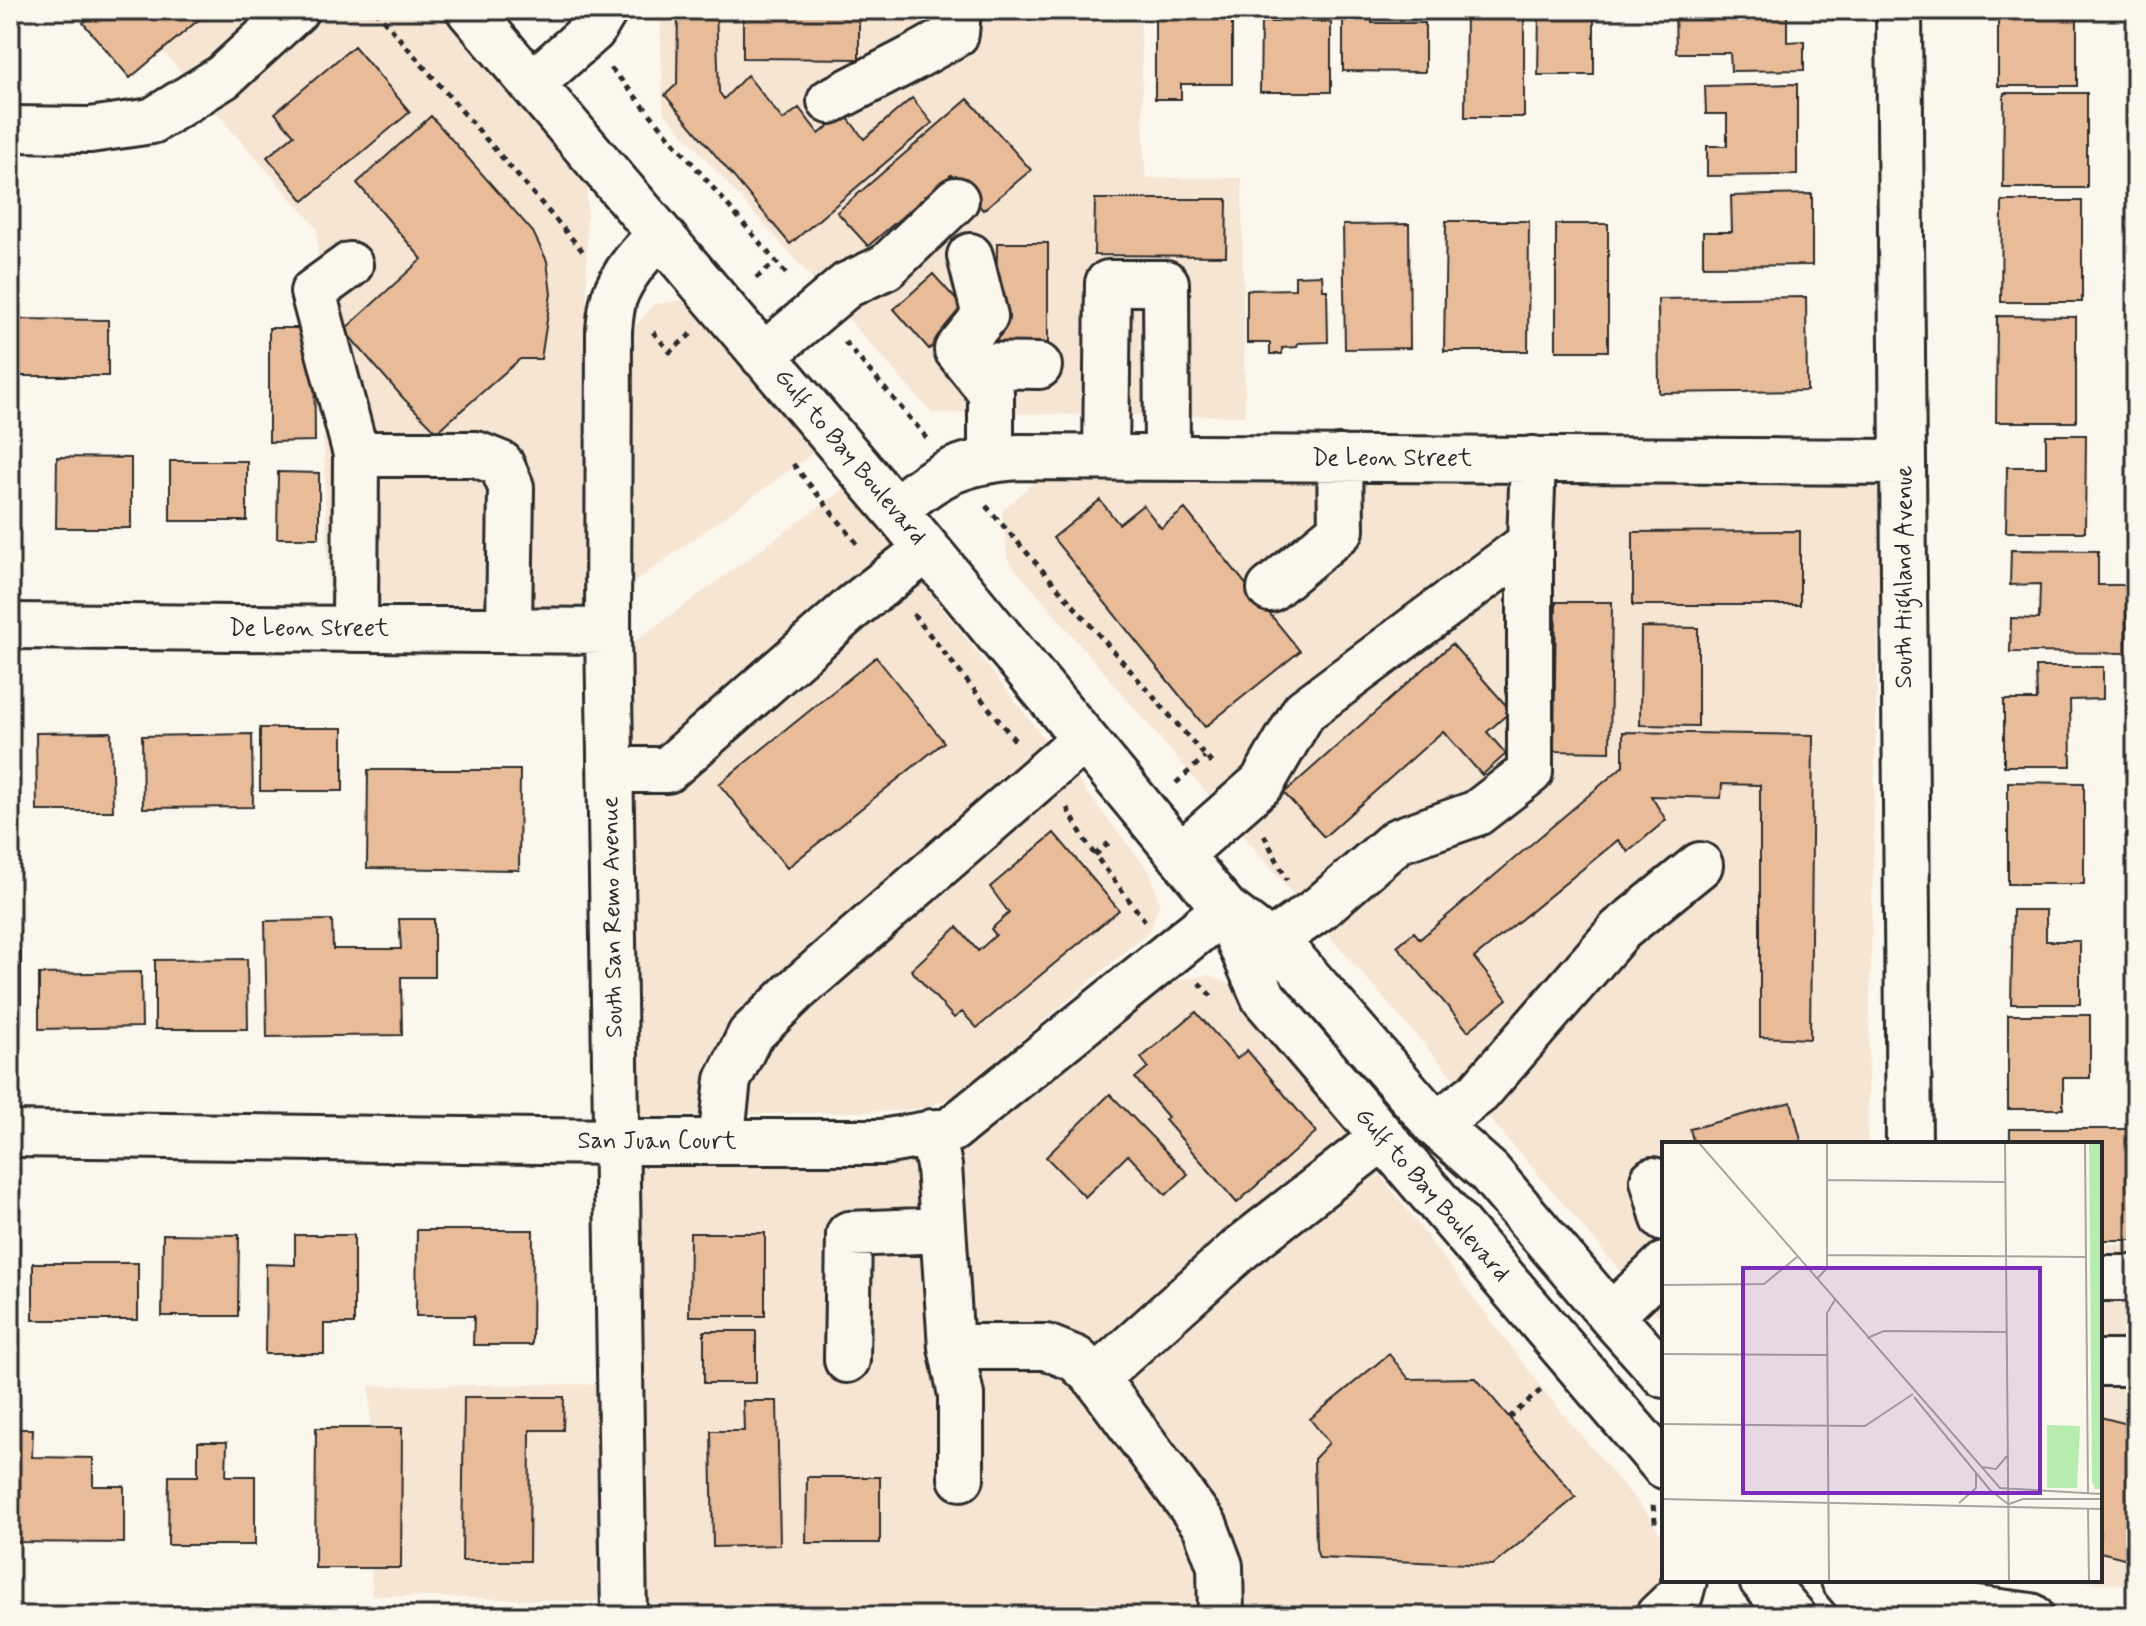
<svg xmlns="http://www.w3.org/2000/svg" width="2146" height="1626" font-family="Mynerve,sans-serif">
  <rect width="100%" height="100%" fill="#fbf7ec"/>
  <filter id="ink" filterUnits="userSpaceOnUse"><feTurbulence type="fractalNoise" baseFrequency=".0125" numOctaves="2"/><feDisplacementMap in="SourceGraphic" scale="16" xChannelSelector="R" yChannelSelector="G"/><feConvolveMatrix kernelMatrix="1 2 1 2 8 2 1 2 1" color-interpolation-filters="sRGB"/></filter>
  <g filter="url(#ink)">
    <path fill="#f6e5d3" d="M 126,10 L 261,10 L 211,56 L 183,74 Z
      M 331,10 L 438,10 L 587,184 L 586,606 L 329,603 L 317,228 L 215,111 L 234,99 Z
      M 660,10 L 1140,10 L 1145,178 L 1242,178 L 1245,416 L 932,413 L 663,111 Z
      M 687,300 L 816,451 L 630,585 L 631,331 L 654,304 Z
      M 1035,481 L 1881,486 L 1867,1144 L 1664,1144 L 1664,1323 L 1538,1174 L 1330,937 L 1008,560 L 1002,511 Z
      M 847,487 L 1151,874 L 1159,904 L 1150,930 L 958,1094 L 929,1107 L 899,1111 L 639,1117 L 631,644 Z
      M 1209,975 L 1238,987 L 1548,1396 L 1646,1512 L 1663,1538 L 1664,1569 L 1661,1581 L 1625,1616 L 1030,1616 L 646,1603 L 640,1166 L 882,1166 L 954,1154 L 963,1150 L 1176,980 Z
      M 2100,1244 L 2136,1244 L 2136,1586 L 2067,1580 L 2100,1580 Z
      M 599,1384 L 603,1602 L 372,1595 L 370,1386 Z"/>
    <path fill="#e9bc99" stroke="#2b2b2b" stroke-width="2" d="M 99,10 L 210,10 L 130,78 L 83,23 Z
      M 678,10 L 716,10 L 719,92 L 724,99 L 747,75 L 783,120 L 799,108 L 819,134 L 844,113 L 864,139 L 912,98 L 932,123 L 790,244 L 665,95 L 677,84 Z
      M 743,10 L 859,10 L 859,59 L 743,58 Z
      M 1159,10 L 1178,10 L 1178,16 L 1198,16 L 1198,12 L 1213,12 L 1213,17 L 1232,17 L 1232,84 L 1181,84 L 1181,99 L 1155,99 L 1155,17 L 1159,17 Z
      M 1278,10 L 1312,10 L 1312,22 L 1331,22 L 1331,92 L 1260,92 L 1261,22 L 1278,22 Z
      M 1466,10 L 1524,10 L 1524,117 L 1465,117 Z
      M 1539,10 L 1594,10 L 1594,75 L 1538,75 Z
      M 1675,10 L 1777,10 L 1777,13 L 1787,13 L 1787,42 L 1804,41 L 1804,70 L 1731,71 L 1730,53 L 1676,53 Z
      M 1998,10 L 2077,10 L 2077,86 L 1998,86 Z
      M 1343,11 L 1372,11 L 1372,23 L 1425,23 L 1425,72 L 1343,71 Z
      M 354,46 L 410,112 L 304,201 L 267,157 L 294,135 L 275,113 Z
      M 1797,84 L 1797,175 L 1707,176 L 1707,146 L 1727,146 L 1727,114 L 1706,114 L 1705,86 Z
      M 2004,93 L 2087,93 L 2087,188 L 2003,188 Z
      M 968,99 L 1031,170 L 983,210 L 951,175 L 868,246 L 837,212 Z
      M 431,116 L 533,232 L 547,261 L 551,294 L 541,359 L 520,359 L 437,432 L 404,399 L 344,330 L 422,259 L 357,183 Z
      M 1812,194 L 1812,265 L 1703,266 L 1703,232 L 1732,232 L 1731,196 Z
      M 1095,199 L 1227,199 L 1226,256 L 1094,255 Z
      M 2002,201 L 2082,201 L 2082,302 L 2001,302 Z
      M 1446,221 L 1529,221 L 1528,351 L 1444,351 Z
      M 1409,224 L 1410,348 L 1345,349 L 1343,225 Z
      M 1556,224 L 1608,224 L 1608,351 L 1556,351 Z
      M 997,243 L 1048,243 L 1048,345 L 996,344 Z
      M 933,274 L 969,314 L 929,349 L 894,309 Z
      M 1322,275 L 1323,290 L 1327,290 L 1328,342 L 1298,343 L 1297,347 L 1282,348 L 1282,354 L 1270,354 L 1270,343 L 1247,343 L 1247,290 L 1295,289 L 1295,276 Z
      M 1806,297 L 1807,391 L 1659,393 L 1658,299 Z
      M 1997,316 L 2076,317 L 2076,422 L 1996,422 Z
      M 10,319 L 108,320 L 108,376 L 10,376 Z
      M 269,328 L 314,328 L 315,441 L 269,442 Z
      M 2046,435 L 2086,435 L 2085,532 L 2006,532 L 2007,467 L 2046,467 Z
      M 57,457 L 131,458 L 131,528 L 56,528 Z
      M 170,461 L 247,461 L 247,521 L 170,521 Z
      M 278,472 L 319,473 L 319,538 L 277,538 Z
      M 1100,500 L 1119,524 L 1143,505 L 1161,528 L 1185,509 L 1300,651 L 1205,727 L 1053,538 Z
      M 1800,531 L 1800,605 L 1633,605 L 1633,532 Z
      M 2011,550 L 2098,551 L 2098,585 L 2127,585 L 2126,653 L 2010,652 L 2011,618 L 2039,619 L 2040,584 L 2010,585 Z
      M 1556,602 L 1612,602 L 1610,752 L 1554,751 Z
      M 1641,627 L 1698,628 L 1698,726 L 1640,725 Z
      M 1452,644 L 1511,711 L 1487,732 L 1506,754 L 1482,775 L 1443,731 L 1324,837 L 1284,793 Z
      M 876,657 L 944,742 L 787,868 L 719,784 Z
      M 2036,667 L 2103,667 L 2103,699 L 2070,700 L 2071,766 L 2004,766 L 2004,700 L 2037,700 Z
      M 260,728 L 343,728 L 343,791 L 260,791 Z
      M 111,732 L 113,811 L 37,811 L 36,733 Z
      M 1623,732 L 1813,735 L 1810,1039 L 1760,1037 L 1760,785 L 1722,784 L 1721,798 L 1651,796 L 1666,820 L 1628,852 L 1618,840 L 1474,958 L 1507,999 L 1468,1031 L 1397,946 L 1414,932 L 1420,939 L 1623,766 Z
      M 252,734 L 253,807 L 143,808 L 142,736 Z
      M 368,770 L 520,770 L 519,870 L 367,868 Z
      M 2008,782 L 2084,783 L 2084,884 L 2008,884 Z
      M 10,784 L 14,784 L 13,848 L 10,848 Z
      M 1054,833 L 1119,910 L 977,1028 L 962,1012 L 954,1018 L 911,970 L 957,927 L 978,951 L 996,935 L 991,929 L 1009,913 L 990,887 Z
      M 2013,910 L 2046,910 L 2046,941 L 2080,941 L 2080,1004 L 2011,1004 Z
      M 399,919 L 434,919 L 434,977 L 401,977 L 402,1035 L 267,1037 L 265,921 L 332,920 L 333,949 L 401,949 Z
      M 10,951 L 21,951 L 21,1023 L 10,1022 Z
      M 247,959 L 248,1029 L 155,1029 L 155,960 Z
      M 141,972 L 142,1027 L 39,1029 L 39,974 Z
      M 1196,1012 L 1237,1059 L 1247,1050 L 1316,1132 L 1237,1203 L 1165,1120 L 1168,1117 L 1135,1078 L 1148,1067 L 1141,1058 Z
      M 2008,1015 L 2090,1015 L 2090,1078 L 2063,1078 L 2063,1109 L 2008,1109 Z
      M 1110,1094 L 1188,1174 L 1166,1195 L 1128,1155 L 1085,1197 L 1046,1157 Z
      M 1791,1102 L 1802,1144 L 1694,1144 L 1690,1129 Z
      M 2010,1129 L 2136,1129 L 2136,1240 L 2100,1240 L 2100,1144 L 2010,1144 Z
      M 417,1230 L 533,1230 L 532,1345 L 473,1345 L 474,1316 L 416,1316 Z
      M 690,1233 L 765,1233 L 765,1316 L 689,1316 Z
      M 163,1234 L 239,1235 L 238,1316 L 162,1316 Z
      M 10,1235 L 19,1235 L 19,1296 L 10,1296 Z
      M 295,1235 L 354,1235 L 354,1324 L 324,1324 L 324,1354 L 265,1354 L 266,1264 L 295,1265 Z
      M 33,1263 L 138,1263 L 138,1320 L 33,1320 Z
      M 704,1331 L 756,1331 L 756,1383 L 704,1383 Z
      M 1389,1354 L 1409,1379 L 1476,1378 L 1576,1497 L 1493,1565 L 1319,1558 L 1316,1548 L 1314,1459 L 1329,1443 L 1310,1419 Z
      M 464,1397 L 564,1397 L 563,1430 L 530,1430 L 529,1561 L 462,1561 Z
      M 743,1401 L 777,1401 L 780,1545 L 713,1547 L 711,1431 L 744,1431 Z
      M 2100,1417 L 2136,1426 L 2136,1561 L 2100,1552 Z
      M 316,1428 L 402,1428 L 401,1568 L 315,1568 Z
      M 10,1429 L 33,1429 L 32,1457 L 93,1458 L 93,1486 L 124,1486 L 124,1543 L 10,1542 Z
      M 198,1442 L 227,1442 L 226,1476 L 255,1476 L 255,1545 L 168,1545 L 169,1476 L 198,1476 Z
      M 807,1477 L 880,1477 L 880,1543 L 806,1543 Z"/>
    <g fill="none" stroke-linecap="round" stroke-linejoin="round">
      <defs>
        <path id="minor" d="M 469,10 L 895,510 L 1225,909 L 1295,962 L 1436,1125 L 1489,1172 L 1611,1316 L 1664,1375
          M 1899,10 L 1909,1144
          M 532,84 L 593,30 L 605,10
          M 830,101 L 913,58 L 956,34 L 958,10
          M 10,129 L 90,130 L 152,121 L 223,77 L 296,10
          M 970,256 L 985,316 L 957,350 L 991,392 L 991,459
          M 350,265 L 313,292 L 356,454
          M 763,356 L 847,285 L 886,267 L 956,200
          M 969,365 L 1039,366
          M 1106,457 L 1108,283 L 1166,283 L 1167,457
          M 895,510 C 938,473 962,461 1019,457 L 1903,462
          M 1270,589 L 1341,530 L 1340,458
          M 10,626 L 608,631
          M 355,629 L 356,454 L 476,454 L 501,464 L 511,487 L 509,630
          M 611,770 L 667,770 L 853,607 L 927,549
          M 1180,855 L 1262,783 L 1304,711 L 1530,543
          M 1226,911 L 1264,998 L 1664,1466
          M 1270,943 L 1320,908 L 1397,841 L 1477,813 L 1530,772 L 1530,543 L 1533,459
          M 1436,1125 L 1479,1092 L 1620,930 L 1700,865
          M 932,1132 L 939,1166 L 951,1347 L 1046,1347 L 1076,1359 L 1096,1378
          M 10,1134 L 617,1142 L 882,1142 L 951,1130 L 1225,909
          M 721,1142 L 728,1080 L 750,1035 L 794,992 L 1084,739
          M 1653,1180 L 1664,1219
          M 2100,1278 L 2136,1278
          M 1611,1316 L 1664,1265
          M 951,1347 L 961,1395 L 961,1478
          M 847,1360 L 849,1234 L 943,1230
          M 2100,1363 L 2136,1363
          M 1762,1580 L 1793,1616
          M 1844,1580 L 1855,1593 L 2031,1616
          M 624,1616 L 608,631 L 609,330 C 610,320 611,308 614,298 C 623,273 641,253 660,235
          M 1221,1616 L 1220,1566 L 1205,1526 L 1096,1378 L 1241,1248 L 1382,1138
          M 1658,1616 L 1680,1595 L 1684,1580"/>
      </defs>
      <use href="#minor" stroke="#2b2b2b" stroke-width="50"/>
      <path stroke="#2b2b2b" stroke-width="5" stroke-dasharray="6 6" stroke-linecap="butt" d="M 375,10 L 586,255
        M 611,68 L 789,277
        M 756,278 L 776,262
        M 653,332 L 670,352 L 691,334
        M 845,342 L 927,438
        M 793,464 L 859,546
        M 986,506 L 1214,766
        M 913,614 L 1017,743
        M 1176,783 L 1205,757
        M 1067,808 L 1089,847 L 1145,921
        M 1264,835 L 1287,880
        M 1095,855 L 1112,840
        M 1199,983 L 1214,999
        M 1509,1418 L 1542,1389
        M 1653,1505 L 1656,1528"/>
      <use href="#minor" stroke="#fbf7ec" stroke-width="44"/>
    </g>
  </g>
  <g text-anchor="middle" dominant-baseline="central" stroke-width="7" stroke-linejoin="round" paint-order="stroke">
    <g font-size="24" fill="#2b2b2b" stroke="#fbf7ec">
      <text transform="translate(850 457) rotate(50)">Gulf to Bay Boulevard</text>
      <text x="1392" y="458">De Leon Street</text>
      <text transform="translate(1904 577) rotate(-90)">South Highland Avenue</text>
      <text x="309" y="628">De Leon Street</text>
      <text transform="translate(613 917) rotate(-91)">South San Remo Avenue</text>
      <text x="657" y="1141">San Juan Court</text>
      <text transform="translate(1432 1195) rotate(49)">Gulf to Bay Boulevard</text>
    </g>
  </g>
  <g transform="translate(1662 1142)">
    <rect width="440" height="440" fill="#fbf7ec"/>
    <path d="M 427,1 L 440,1 L 440,347 L 433,347 L 430,339 ZM 385,283 L 418,284 L 415,346 L 385,346 Z" fill="#b6edaf"/>
    <path fill="none" stroke="#a8a59f" stroke-width="2" d="M 37,1 L 338,346 L 440,352M 343,1 L 347,439M 423,1 L 426,351M 165,38 L 344,40M 165,113 L 424,115M 155,137 L 165,126 L 165,1M 0,143 L 102,142 L 135,115M 205,196 L 222,189 L 345,190M 0,212 L 165,213M 252,255 L 328,348 L 346,362M 0,282 L 203,284 L 251,252M 320,325 L 334,327 L 345,314M 0,357 L 440,367M 297,361 L 314,346 L 314,332M 347,362 L 361,357 L 440,357M 426,367 L 427,439M 167,439 L 165,171 L 173,158"/>
    <path fill="#7b2cbf" fill-opacity="0.15" stroke="#7b2cbf" stroke-width="4" d="M 81,126 L 378,126 L 378,351 L 81,351 Z"/>
    <rect width="440" height="440" fill="none" stroke="#2b2b2b" stroke-width="4"/>
  </g>
  <rect width="2146" height="1626" fill="none" stroke="#fbf7ec" stroke-width="40"/>
  <rect x="20" y="20" width="2106" height="1586" fill="none" stroke="#2b2b2b" stroke-width="3" filter="url(#ink)"/>
</svg>
